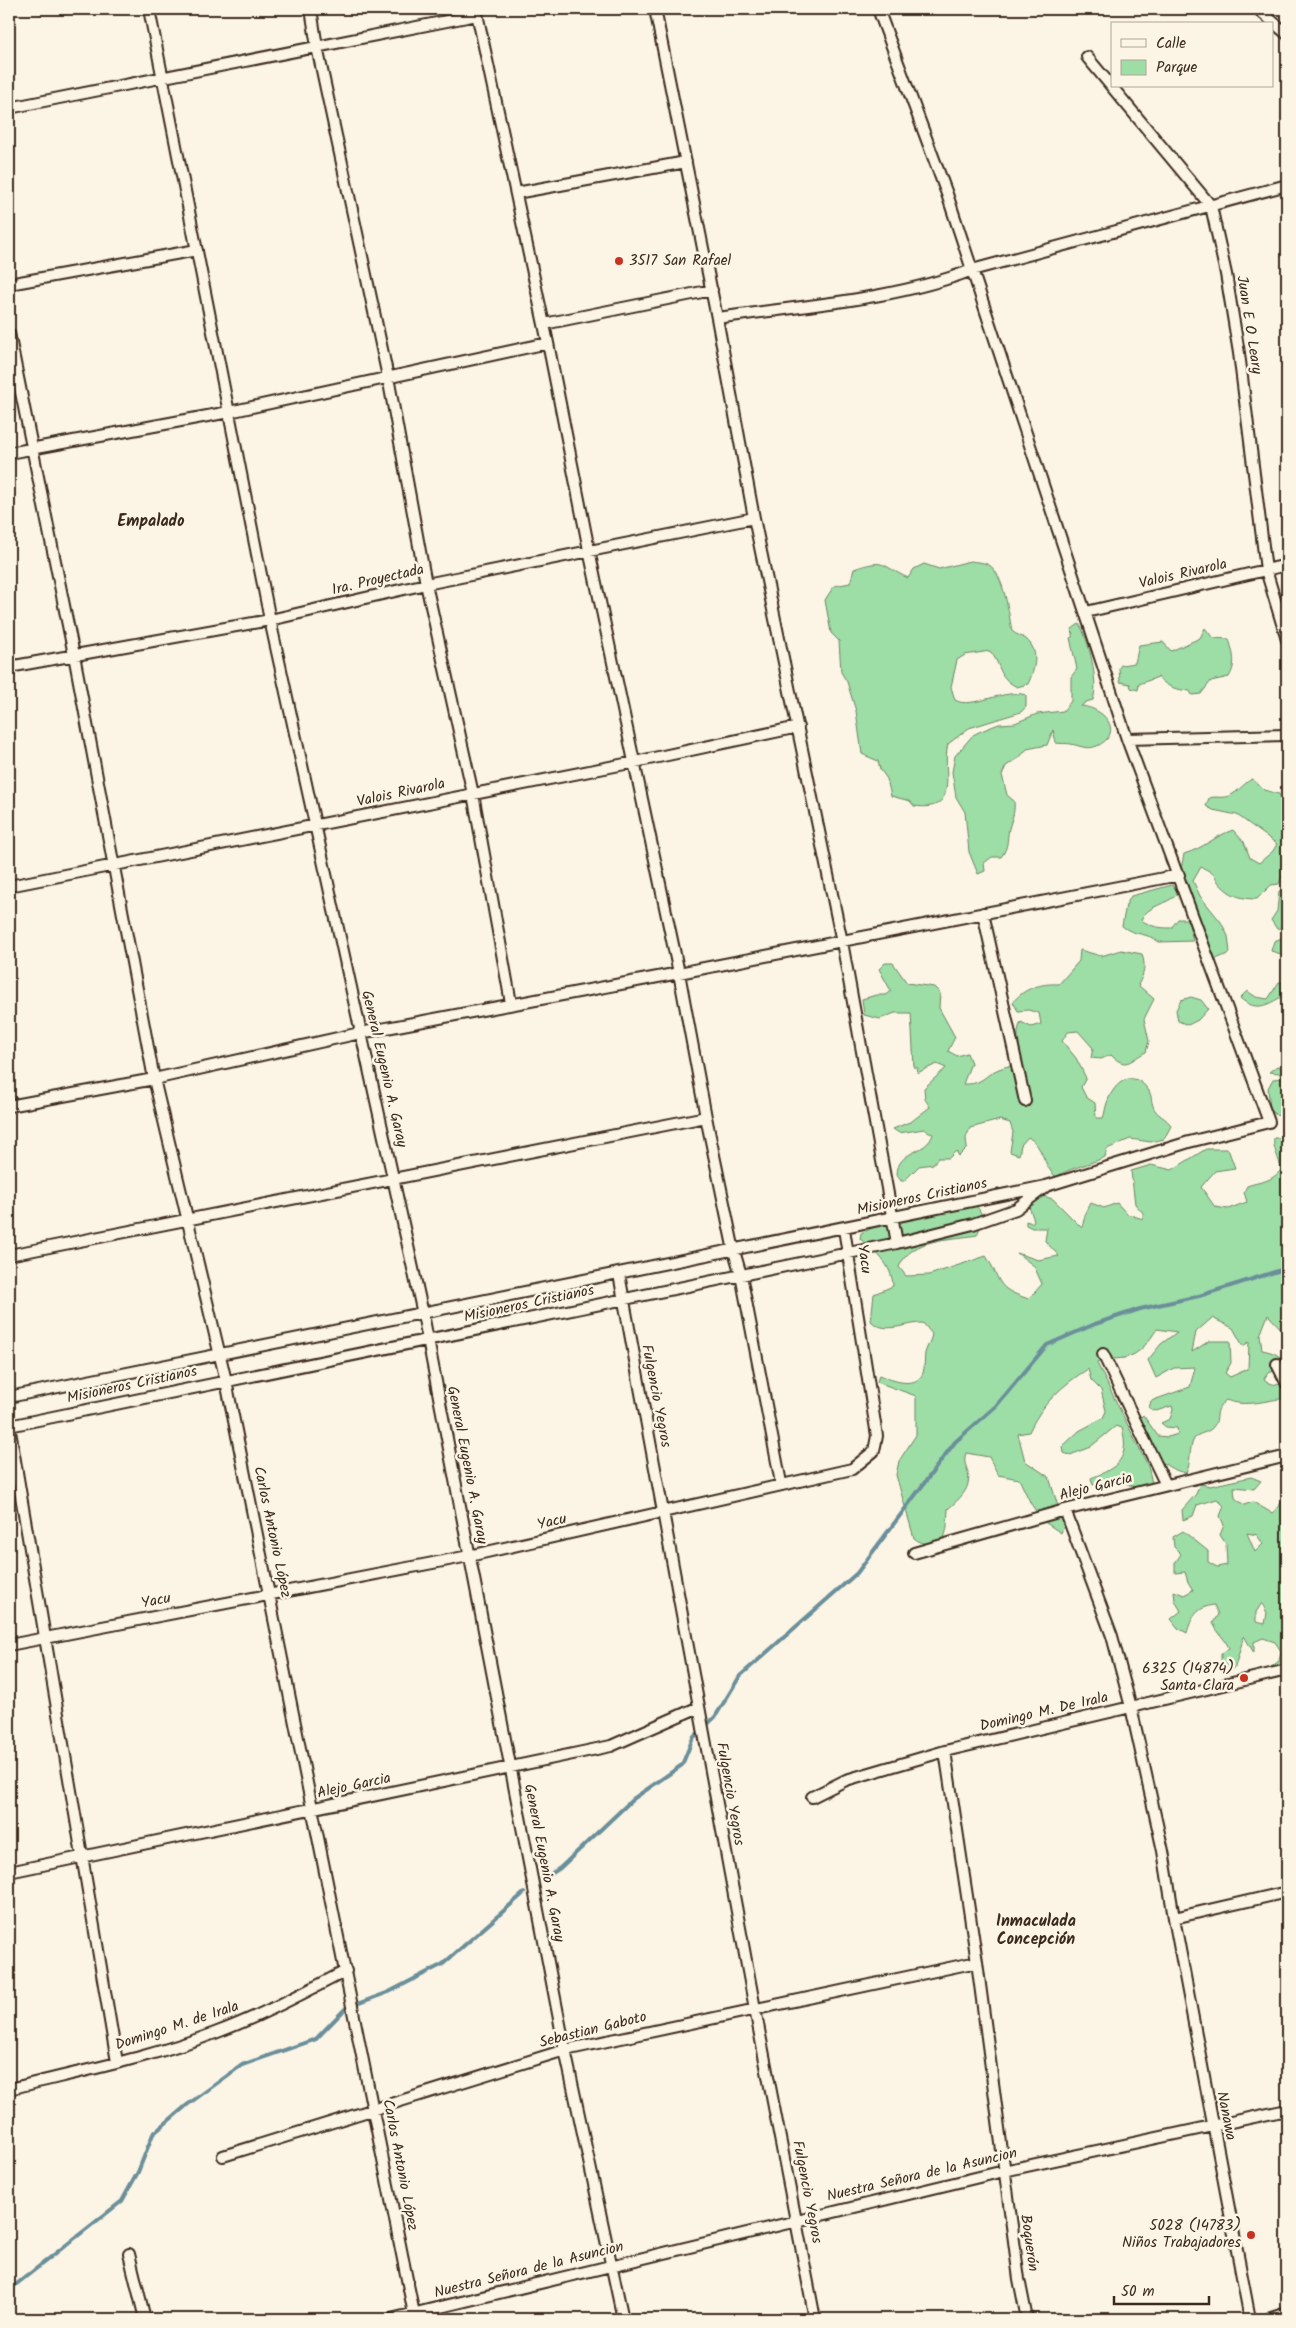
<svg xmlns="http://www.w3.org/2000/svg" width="1296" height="2328" font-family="Kalam,sans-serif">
  <rect width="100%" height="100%" fill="#fcf5e5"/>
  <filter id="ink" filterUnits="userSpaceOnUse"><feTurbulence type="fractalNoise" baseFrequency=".02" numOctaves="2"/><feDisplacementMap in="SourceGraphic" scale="10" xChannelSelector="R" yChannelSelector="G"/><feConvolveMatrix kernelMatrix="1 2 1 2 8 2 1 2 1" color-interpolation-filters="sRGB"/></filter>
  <g filter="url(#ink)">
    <path fill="#9ddda6" stroke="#6c8462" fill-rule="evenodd" d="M 970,561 C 976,562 984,562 989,565 C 1004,574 1009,615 1012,631 C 1016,635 1022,636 1026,639 C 1040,651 1035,669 1028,684 L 1017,687 C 997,677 1003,667 990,651 L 965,655 L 957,660 L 951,687 L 955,700 C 971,710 1004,688 1026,695 L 1026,707 L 1021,712 L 969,728 L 948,744 C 941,770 962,813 914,806 L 910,801 L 891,796 L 887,779 L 880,769 L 878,761 L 862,754 L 856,711 L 847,682 L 841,672 L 839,641 L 831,633 L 825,600 L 834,586 L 850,583 L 854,569 C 886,558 880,565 908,578 L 914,569 L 924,564 L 939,569 Z
      M 1079,624 C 1089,638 1099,683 1093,700 L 1086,702 L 1081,706 C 1105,708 1125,733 1097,746 C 1087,750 1081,746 1071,744 C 1066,743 1061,744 1056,743 L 1053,730 L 1047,745 L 1027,749 L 1019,758 L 1006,766 L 1002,775 L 1007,795 L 1014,801 C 1015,811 1013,816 1010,825 C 1006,837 1010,846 1001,857 L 992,857 L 984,863 L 985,871 L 978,874 L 969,852 L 965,812 L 956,797 L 952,772 L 955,756 L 973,735 L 981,731 L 999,724 L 1015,723 L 1037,714 L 1063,711 L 1071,701 L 1071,677 L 1077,669 L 1070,638 L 1073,636 L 1072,629 Z
      M 1205,628 L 1213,638 L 1229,639 C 1233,653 1237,664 1229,677 L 1211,681 L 1201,694 L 1192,695 L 1190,691 C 1177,690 1166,687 1158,677 L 1139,684 L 1138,690 L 1131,688 L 1130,684 L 1120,682 L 1119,668 L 1121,665 L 1135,663 L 1139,645 L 1163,642 L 1171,651 L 1200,638 Z
      M 1252,779 L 1264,790 L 1279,794 L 1287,808 L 1287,871 L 1282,876 L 1279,884 L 1271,885 L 1257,899 C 1245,899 1233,897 1224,888 C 1213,879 1220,875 1201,867 L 1193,881 L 1200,896 L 1221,922 L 1228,936 L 1230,953 L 1216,959 C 1205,942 1196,920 1191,900 C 1189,888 1187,880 1181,869 L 1184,854 C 1204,848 1215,836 1233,830 L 1244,842 L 1250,858 L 1259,863 L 1273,851 L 1277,844 L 1237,815 L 1213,810 L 1206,806 L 1209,798 C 1215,796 1219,798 1225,797 C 1237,795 1242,784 1252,779 Z
      M 1172,885 L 1179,893 C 1167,905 1147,905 1141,920 C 1152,927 1159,928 1171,928 L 1178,919 L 1188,919 L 1193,941 L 1159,942 C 1147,932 1134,936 1122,926 L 1126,905 L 1131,896 Z
      M 1279,891 L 1287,891 L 1287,925 L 1277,929 L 1271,920 L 1277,911 Z
      M 1287,936 L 1287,945 L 1281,954 L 1271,951 L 1274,941 Z
      M 1080,950 L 1101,956 L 1121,950 L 1142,954 C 1146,967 1144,974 1138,985 L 1154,999 L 1144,1019 L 1149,1041 L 1146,1052 C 1131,1059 1127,1071 1111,1055 L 1101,1059 L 1091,1058 L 1093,1048 L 1078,1031 L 1068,1032 L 1062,1041 L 1076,1058 L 1086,1078 L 1081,1087 L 1086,1097 L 1095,1103 L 1096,1118 L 1103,1118 C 1105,1113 1105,1108 1107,1103 C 1114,1082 1133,1067 1149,1091 C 1152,1096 1151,1101 1153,1106 C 1156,1116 1167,1117 1171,1126 L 1164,1139 L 1151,1142 L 1130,1139 L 1107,1149 L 1105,1157 C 1089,1165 1071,1167 1056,1177 C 1042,1165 1044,1146 1028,1137 L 1021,1145 L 1019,1155 L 1010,1152 L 1013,1132 L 1010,1123 L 1000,1120 L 970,1128 L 966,1138 L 967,1148 L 959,1156 L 956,1151 L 949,1158 L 938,1158 L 933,1164 L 919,1166 L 904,1181 L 901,1181 L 897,1175 C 897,1149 927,1155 933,1134 L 924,1129 L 899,1133 L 893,1129 L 912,1121 L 930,1107 L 925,1099 L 924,1088 L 946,1068 L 937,1064 L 917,1073 L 918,1068 L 914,1067 L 911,1013 L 895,1013 L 880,1019 L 864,1015 L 862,999 L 876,995 L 885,995 L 891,991 L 879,969 L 885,963 L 893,963 L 907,983 L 934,987 L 940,993 L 939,1008 L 955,1037 L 948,1051 L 957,1056 L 967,1053 L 971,1063 L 963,1084 C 983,1085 984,1075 999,1069 C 1005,1066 1013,1066 1019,1063 C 1021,1049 1014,1035 1021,1022 L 1031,1027 L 1041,1024 L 1039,1013 L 1028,1010 L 1018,1011 L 1013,1002 C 1024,988 1041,983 1059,984 L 1079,961 Z
      M 1279,982 L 1287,983 L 1287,994 C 1269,1003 1258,1014 1240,998 L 1247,991 L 1256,997 L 1268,999 Z
      M 1191,997 L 1201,1000 L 1208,1009 L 1198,1020 L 1188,1025 L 1178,1021 L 1176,1010 L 1181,1000 Z
      M 1277,1066 L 1287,1069 L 1285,1109 L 1277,1116 L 1270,1109 L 1268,1088 L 1273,1079 L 1283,1078 L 1279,1073 L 1269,1072 Z
      M 1274,1138 L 1281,1138 L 1287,1152 L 1287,1335 L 1268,1315 L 1260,1335 L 1262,1350 C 1274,1352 1286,1357 1287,1370 L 1281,1369 L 1268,1373 L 1264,1379 C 1272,1386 1277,1385 1287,1383 L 1287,1398 C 1266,1400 1246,1408 1226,1400 C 1212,1412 1221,1417 1213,1427 C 1208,1434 1198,1432 1194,1439 C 1188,1449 1192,1462 1186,1473 C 1155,1467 1150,1445 1139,1419 L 1143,1415 L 1158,1436 L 1168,1437 L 1178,1434 L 1177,1428 L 1166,1427 L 1161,1423 L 1170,1419 L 1173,1410 L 1172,1406 L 1156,1411 L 1149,1408 L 1151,1401 L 1190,1387 L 1195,1367 L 1174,1368 L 1156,1378 L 1148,1360 L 1161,1344 L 1177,1332 L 1157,1329 C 1149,1341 1140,1355 1124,1358 C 1114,1360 1106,1357 1097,1363 L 1148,1466 L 1153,1487 L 1141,1490 L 1121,1481 L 1093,1485 L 1091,1478 C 1118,1468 1130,1458 1122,1428 L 1116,1426 L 1089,1448 L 1070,1455 L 1064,1453 L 1063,1446 L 1079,1431 L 1103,1418 L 1106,1411 L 1101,1390 L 1091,1380 L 1088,1369 C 1062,1385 1041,1405 1029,1432 L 1018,1434 L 1025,1461 L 1049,1477 L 1064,1526 L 1061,1533 L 1043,1521 L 1031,1504 L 1019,1479 L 998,1475 L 989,1457 L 966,1453 C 963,1462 966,1465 968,1472 C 972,1489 959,1499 948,1509 C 947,1524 949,1548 928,1544 C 922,1543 919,1542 914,1538 L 896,1475 L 899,1461 L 916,1435 L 916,1396 L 877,1382 L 879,1375 C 891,1380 916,1390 923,1373 C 925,1367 924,1359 925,1353 C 927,1346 931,1341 932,1334 L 923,1323 C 905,1323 885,1335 871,1321 L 874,1294 L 893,1286 C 892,1264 875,1251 860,1239 L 861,1233 L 886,1222 L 914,1219 L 952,1200 C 964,1198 982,1204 982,1219 C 982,1224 979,1230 977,1235 C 951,1240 912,1237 899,1267 L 906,1276 L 929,1275 L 986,1256 C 1003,1282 994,1288 1029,1299 L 1042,1284 L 1034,1266 L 1017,1253 L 1038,1260 L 1059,1256 L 1045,1241 L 1047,1228 L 1032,1228 L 1026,1225 L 1026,1221 L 1032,1223 L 1034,1220 L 1028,1204 L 1032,1193 L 1053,1199 L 1082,1228 L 1085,1215 L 1091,1203 L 1104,1208 L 1117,1203 L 1127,1214 L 1143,1219 L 1143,1213 L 1135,1204 L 1131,1171 L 1151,1165 L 1172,1170 L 1206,1149 L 1228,1149 L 1235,1168 L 1215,1171 L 1201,1187 L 1215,1207 L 1228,1209 L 1247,1202 L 1244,1192 L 1247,1186 C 1261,1181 1270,1183 1281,1170 C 1280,1159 1272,1148 1274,1138 ZM 1212,1318 L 1233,1328 L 1243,1346 L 1249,1342 L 1248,1369 L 1230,1377 L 1225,1373 L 1231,1363 L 1230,1341 L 1209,1341 L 1192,1352 L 1196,1332 Z
      M 1251,1477 L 1261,1481 L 1254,1489 L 1234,1487 L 1235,1498 L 1244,1505 L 1253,1502 L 1272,1513 L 1279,1507 L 1283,1497 L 1287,1498 L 1287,1650 L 1278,1674 L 1271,1667 L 1279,1661 L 1281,1651 L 1275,1642 L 1263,1638 L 1254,1642 L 1254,1653 L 1244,1636 L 1235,1667 L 1226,1673 L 1221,1664 L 1221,1654 L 1229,1648 C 1225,1638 1217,1633 1213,1623 L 1218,1614 L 1214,1605 C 1197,1607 1191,1618 1187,1633 L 1178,1628 L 1171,1619 L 1181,1611 L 1175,1601 L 1174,1591 L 1184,1595 L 1193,1590 L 1188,1582 L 1185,1572 L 1175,1573 L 1175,1563 L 1181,1554 L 1174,1547 L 1173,1537 L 1183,1531 L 1208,1551 L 1208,1562 L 1217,1567 L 1227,1565 L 1226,1544 L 1220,1535 L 1224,1525 L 1220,1516 L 1224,1506 L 1217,1499 L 1197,1505 L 1193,1516 L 1183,1520 L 1182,1510 L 1196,1494 L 1200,1484 L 1210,1486 ZM 1247,1533 L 1257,1535 L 1263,1544 L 1255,1552 ZM 1262,1603 L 1267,1613 L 1265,1624 L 1256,1622 L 1256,1612 Z"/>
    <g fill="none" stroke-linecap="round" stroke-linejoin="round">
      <path stroke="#6b8f9a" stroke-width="4" d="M 542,1880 L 560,1868 L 633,1799 L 682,1765 L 693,1738 L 715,1717 L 740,1676 L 857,1573 L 955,1442 L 996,1406 L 1047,1345 L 1095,1324 L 1140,1309 L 1199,1296 L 1287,1268
        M 9,2290 L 122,2201 L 138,2172 L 153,2134 L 187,2105 L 242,2065 L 316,2039 L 346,2008 L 389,1992 L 443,1964 L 524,1893"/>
      <defs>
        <path id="minor" d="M 149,9 L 270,620 L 423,1314 L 565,2050 L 623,2319
          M 311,9 L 317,47 L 388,377 L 426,584 L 473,794 L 511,1003
          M 476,9 L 548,343 L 589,550 L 679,973 L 706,1117 L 734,1251 L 741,1275 L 781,1483
          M 655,9 L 717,318 L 754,518 L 842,942 L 897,1243
          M 1258,9 L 1287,34
          M 1087,57 L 1211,206 L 1226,274 L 1239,353 L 1266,570 L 1287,640
          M 9,108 L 477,15
          M 516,193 L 686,162
          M 9,284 L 197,250
          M 717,318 C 798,306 896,300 972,270 L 1287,185
          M 544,324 L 712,290
          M 9,333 L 74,655 L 154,1079 L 226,1381 L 415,2319
          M 9,453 L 229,412 L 548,343
          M 1086,612 L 1287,565
          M 9,667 L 270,620 L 426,584 L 754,518
          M 1127,739 L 1287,735
          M 9,886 L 635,762 L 798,727
          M 983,913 L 1025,1101
          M 9,1106 L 154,1079 L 360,1033 L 679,973 L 1179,875
          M 9,1255 L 706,1117
          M 619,1274 L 755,2009 L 815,2319
          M 1103,1354 L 1166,1485
          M 1277,1364 L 1287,1384
          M 9,1397 L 1046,1186 L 1189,1142 L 1269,1122 L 1127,739 L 947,194 L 878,9
          M 9,1425 L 117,2062
          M 9,1426 L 897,1243 L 973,1224 L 1016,1209 L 1044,1188
          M 1065,1510 L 1112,1636 L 1131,1707 L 1163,1851 L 1174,1918 L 1250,2319
          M 914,1553 L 1065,1510 L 1287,1456
          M 9,1645 L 469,1556 L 852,1469 L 874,1451 L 877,1436 L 844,1229
          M 945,1751 L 977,1962 L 1019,2279 L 1027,2319
          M 812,1797 L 846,1780 L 945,1751 L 1287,1670
          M 9,1872 L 611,1746 L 699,1707
          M 1174,1918 L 1287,1892
          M 9,2089 C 77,2072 149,2058 215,2033 C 261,2016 303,1993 346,1971
          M 223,2156 L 565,2050 L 977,1962
          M 129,2254 L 145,2319
          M 391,2319 L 1004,2171 L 1287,2110
          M 1268,2319 L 1287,2313"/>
      </defs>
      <use href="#minor" stroke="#3b2a1e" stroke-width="14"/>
      <use href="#minor" stroke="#fcf5e5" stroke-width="10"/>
    </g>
  </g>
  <g fill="#c8321e" stroke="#fcf5e5" stroke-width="2">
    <circle cx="619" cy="261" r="5"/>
    <circle cx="1244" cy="1678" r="5"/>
    <circle cx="1251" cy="2235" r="5"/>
  </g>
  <g text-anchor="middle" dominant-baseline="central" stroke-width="5" stroke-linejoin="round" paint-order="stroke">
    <g font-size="15" fill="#3b2a1e" stroke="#fcf5e5" text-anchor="end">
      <text x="629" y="261" text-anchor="start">3517 San Rafael</text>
      <text x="1234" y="1669">6325 (14874)<tspan x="1234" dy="17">Santa Clara</tspan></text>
      <text x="1241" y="2226">5028 (14783)<tspan x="1241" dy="17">Niños Trabajadores</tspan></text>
    </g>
    <g font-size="15" fill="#3b2a1e" stroke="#fcf5e5">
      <text transform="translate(1249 325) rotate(81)">Juan E O Leary</text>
      <text transform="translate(1183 574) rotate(-13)">Valois Rivarola</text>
      <text transform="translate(378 580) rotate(-13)">1ra. Proyectada</text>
      <text transform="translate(401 793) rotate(-12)">Valois Rivarola</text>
      <text transform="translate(384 1069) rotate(77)">General Eugenio A. Garay</text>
      <text transform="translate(922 1197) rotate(-12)">Misioneros Cristianos</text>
      <text transform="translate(864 1259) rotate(82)">Yacu</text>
      <text transform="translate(529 1304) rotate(-12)">Misioneros Cristianos</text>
      <text transform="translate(132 1385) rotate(-12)">Misioneros Cristianos</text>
      <text transform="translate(656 1396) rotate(79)">Fulgencio Yegros</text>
      <text transform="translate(467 1465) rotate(79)">General Eugenio A. Garay</text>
      <text transform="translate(1096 1487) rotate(-14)">Alejo Garcia</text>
      <text transform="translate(552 1522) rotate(-13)">Yacu</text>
      <text transform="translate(272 1532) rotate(78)">Carlos Antonio López</text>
      <text transform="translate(156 1601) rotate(-11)">Yacu</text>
      <text transform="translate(1044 1712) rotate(-13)">Domingo M. De Irala</text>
      <text transform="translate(354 1786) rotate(-12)">Alejo Garcia</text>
      <text transform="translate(730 1794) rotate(80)">Fulgencio Yegros</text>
      <text transform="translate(544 1863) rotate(79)">General Eugenio A. Garay</text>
      <text transform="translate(177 2026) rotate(-18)">Domingo M. de Irala</text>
      <text transform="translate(593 2030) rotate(-14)">Sebastian Gaboto</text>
      <text transform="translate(1226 2116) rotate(79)">Nanawa</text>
      <text transform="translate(400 2165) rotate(79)">Carlos Antonio López</text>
      <text transform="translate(922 2175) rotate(-13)">Nuestra Señora de la Asuncion</text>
      <text transform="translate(807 2192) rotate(79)">Fulgencio Yegros</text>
      <text transform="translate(1029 2243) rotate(82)">Boquerón</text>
      <text transform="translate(529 2270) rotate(-14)">Nuestra Señora de la Asuncion</text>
    </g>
    <g font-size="16" font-weight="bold" fill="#3b2a1e" stroke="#fcf5e5">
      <text x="151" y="521">Empalado</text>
      <text x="1036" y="1921">Inmaculada<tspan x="1036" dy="18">Concepción</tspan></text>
    </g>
  </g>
  <rect width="1296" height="2328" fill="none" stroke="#fcf5e5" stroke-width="30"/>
  <rect x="15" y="15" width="1266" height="2298" fill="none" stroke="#3b2a1e" stroke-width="2" filter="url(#ink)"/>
  <rect x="1111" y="22" width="162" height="65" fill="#fcf5e5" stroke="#afa495"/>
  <rect x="1121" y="39" width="25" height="8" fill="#fcf5e5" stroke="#afa495"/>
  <text x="1156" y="48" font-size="15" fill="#3b2a1e">Calle</text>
  <rect x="1121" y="60" width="25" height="15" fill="#9ddda6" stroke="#afa495"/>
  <text x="1156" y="72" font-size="15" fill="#3b2a1e">Parque</text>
  <path d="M1114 2296v8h95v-8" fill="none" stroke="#3b2a1e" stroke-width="2.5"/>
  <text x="1121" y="2296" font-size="15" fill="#3b2a1e" stroke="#fcf5e5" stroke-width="4" paint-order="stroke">50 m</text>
</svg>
